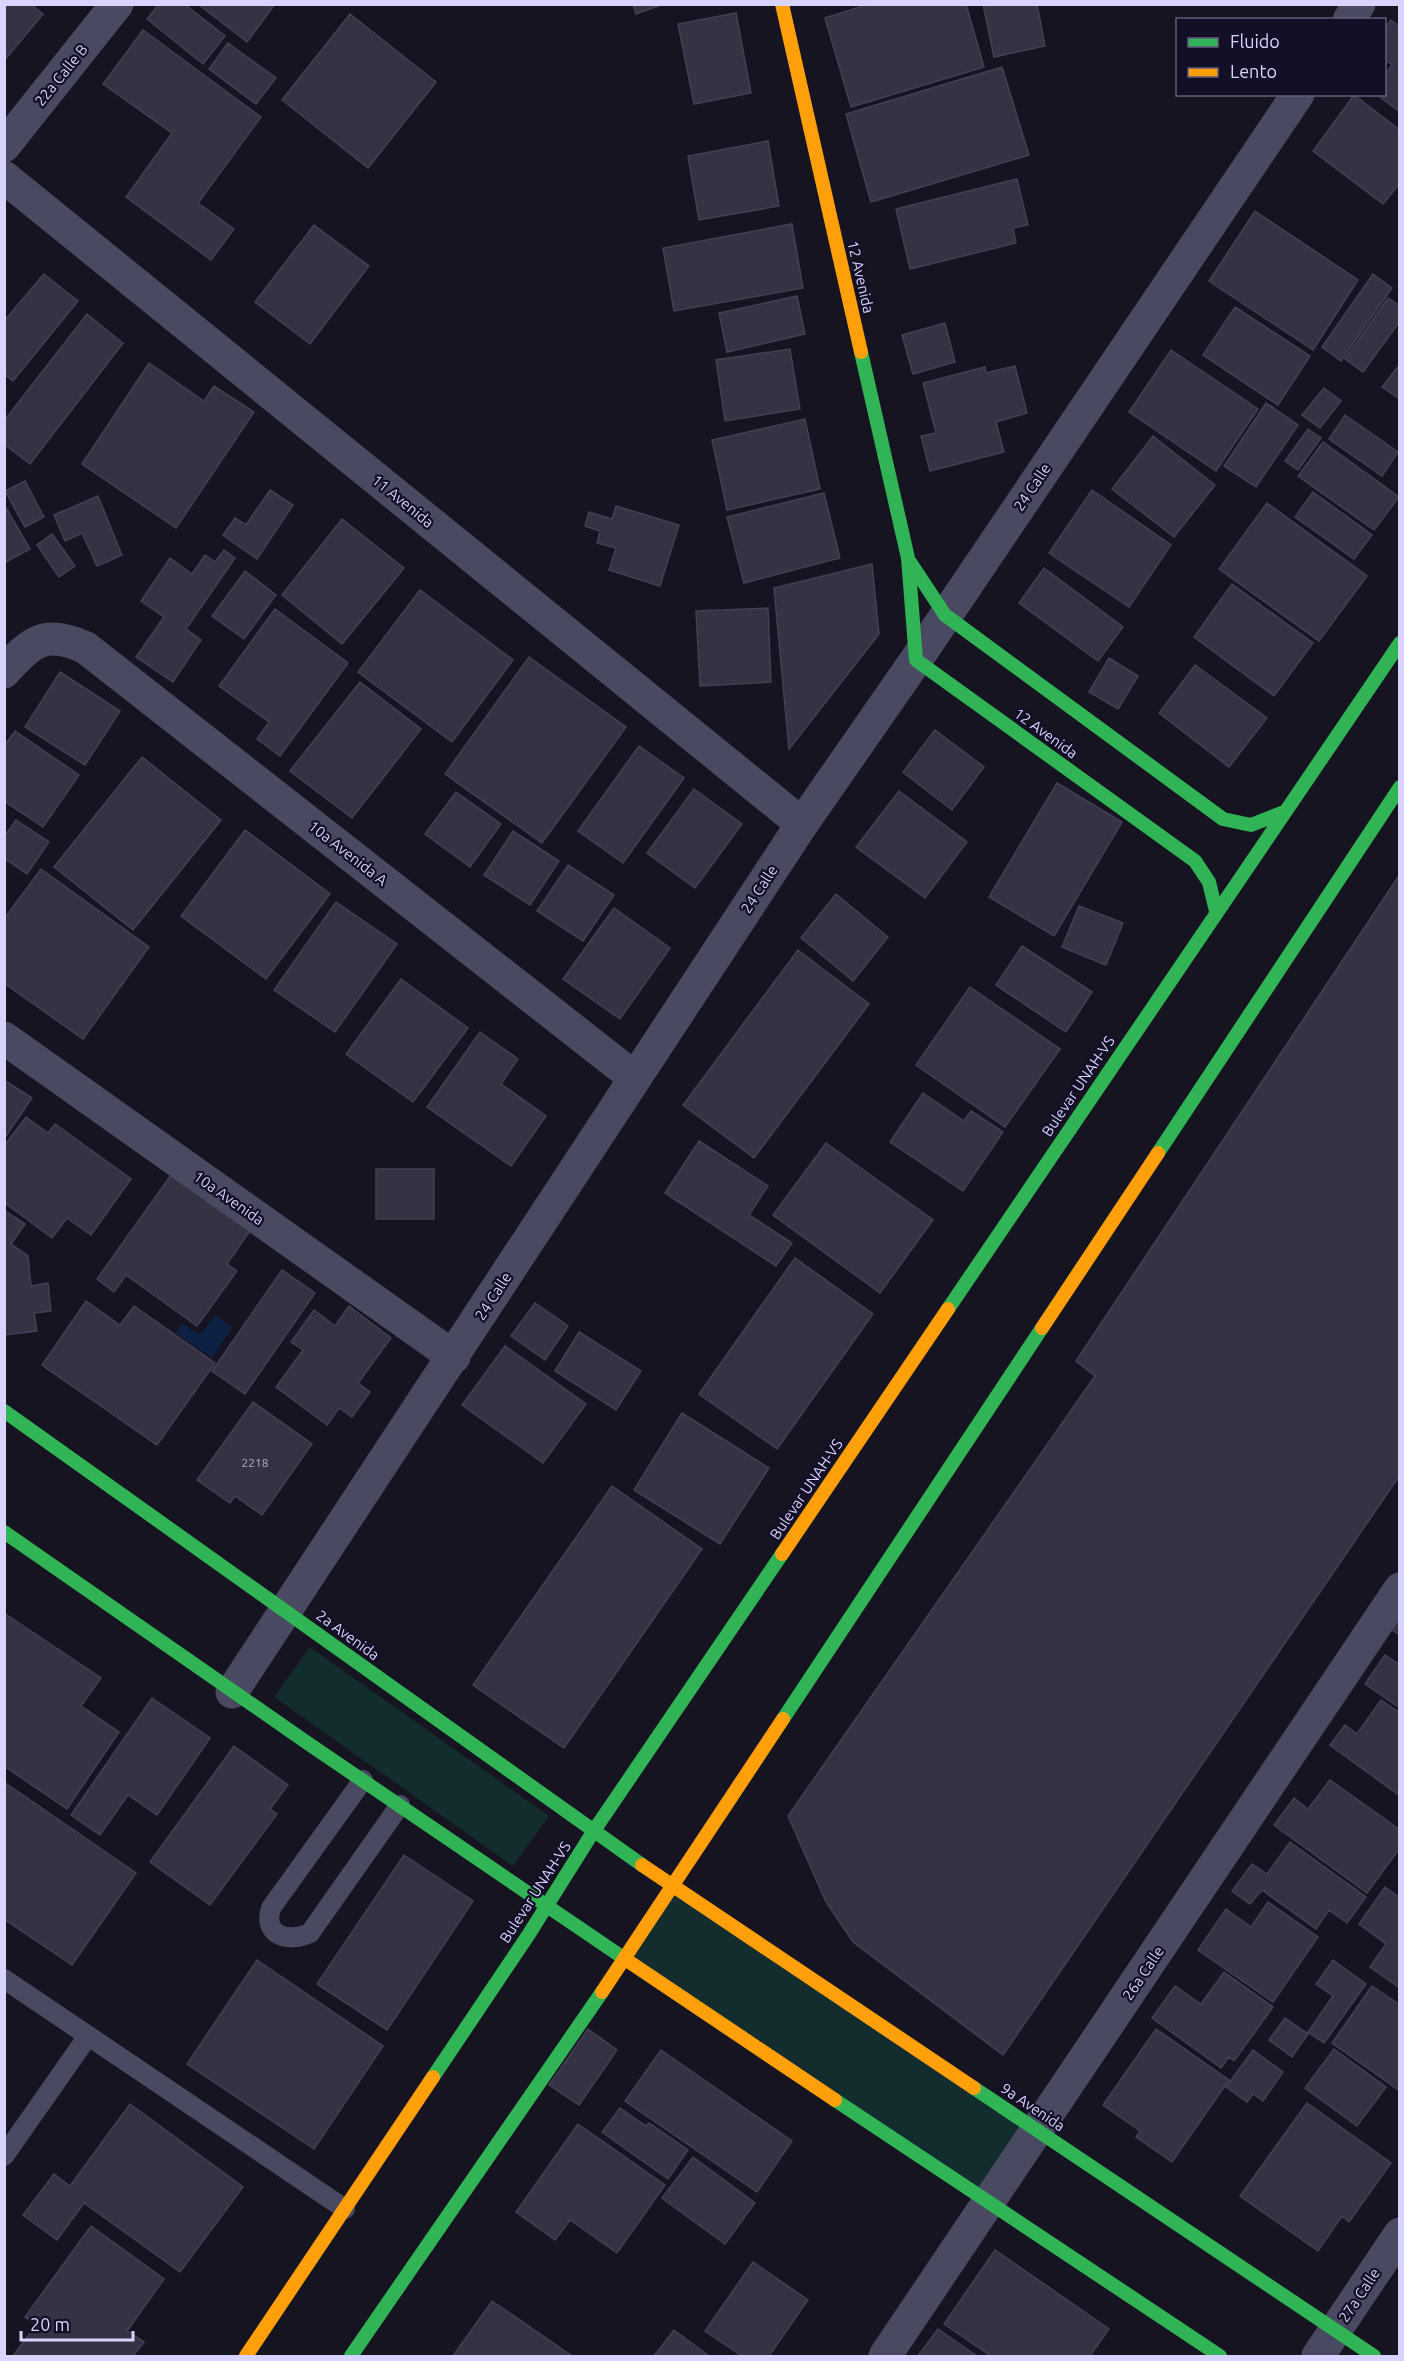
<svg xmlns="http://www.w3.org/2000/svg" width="1404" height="2361" font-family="Ubuntu,sans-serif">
  <rect width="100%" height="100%" fill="#161421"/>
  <path fill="#132c2d" d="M 310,1647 L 549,1816 L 513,1866 L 274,1697 Z
    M 673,1884 L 1038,2130 L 988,2201 L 624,1960 Z"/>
  <path fill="#0d2144" d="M 215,1315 L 232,1327 L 212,1358 L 176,1333 L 182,1323 L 200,1335 Z"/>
  <path fill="#343243" stroke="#433f54" stroke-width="1.5" d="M 4,4 L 31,4 L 43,14 L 4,61 Z
    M 159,4 L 184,4 L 225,36 L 203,64 L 147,19 Z
    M 198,4 L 275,4 L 247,42 Z
    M 633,4 L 664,4 L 636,14 Z
    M 869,4 L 966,4 L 984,67 L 851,107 L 825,18 Z
    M 983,4 L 1037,4 L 1045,46 L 994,57 Z
    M 736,13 L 751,93 L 694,104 L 678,24 Z
    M 350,14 L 436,82 L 368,168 L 282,100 Z
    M 1391,20 L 1400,27 L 1400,112 L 1376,94 L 1384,94 L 1384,76 L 1392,65 L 1384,59 L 1384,29 Z
    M 143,30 L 261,117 L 198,203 L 234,229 L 211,260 L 126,197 L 172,133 L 103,84 Z
    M 228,43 L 276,78 L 256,104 L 209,69 Z
    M 1002,67 L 1029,155 L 871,202 L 846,114 Z
    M 1354,95 L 1400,130 L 1400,183 L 1383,204 L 1313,151 Z
    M 768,141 L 779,206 L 699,220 L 688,156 Z
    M 1017,179 L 1028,225 L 1013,228 L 1016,243 L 910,269 L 896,209 Z
    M 1255,211 L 1358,280 L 1313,350 L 1209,281 Z
    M 792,224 L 803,288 L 674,311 L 663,248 Z
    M 314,225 L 369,266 L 310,344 L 255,302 Z
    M 44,274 L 78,301 L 13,381 L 4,374 L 4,321 Z
    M 1373,274 L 1392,288 L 1341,361 L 1322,347 Z
    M 797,296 L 805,334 L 727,352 L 719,313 Z
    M 1388,298 L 1400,306 L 1400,321 L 1363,372 L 1345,359 Z
    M 1235,307 L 1310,356 L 1278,405 L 1203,355 Z
    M 87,314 L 123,343 L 30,464 L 4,444 L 4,421 Z
    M 945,323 L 955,362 L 913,374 L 902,335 Z
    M 790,349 L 800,409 L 725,421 L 716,360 Z
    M 1171,350 L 1258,409 L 1216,471 L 1129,412 Z
    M 149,363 L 204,401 L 214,386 L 254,412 L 176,528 L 82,464 Z
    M 1400,364 L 1400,399 L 1382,387 Z
    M 1015,366 L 1027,413 L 996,422 L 1004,452 L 930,471 L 921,436 L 936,433 L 923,383 L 985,367 L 986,373 Z
    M 1324,388 L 1341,401 L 1320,428 L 1302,415 Z
    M 1266,403 L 1298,425 L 1256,487 L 1224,466 Z
    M 1345,415 L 1398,452 L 1382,476 L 1329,439 Z
    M 805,419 L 820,489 L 727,510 L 712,440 Z
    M 1308,429 L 1321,438 L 1298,470 L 1285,461 Z
    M 1153,436 L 1215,485 L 1174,537 L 1112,489 Z
    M 1323,442 L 1399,497 L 1374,530 L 1298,476 Z
    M 25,481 L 44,517 L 25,527 L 5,491 Z
    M 270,490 L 293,505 L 257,559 L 223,535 L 235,518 L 246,525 Z
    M 1092,490 L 1171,545 L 1129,607 L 1049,553 Z
    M 1313,492 L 1372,535 L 1354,559 L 1295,517 Z
    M 824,493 L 840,558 L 744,583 L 727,517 Z
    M 98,496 L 122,555 L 97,566 L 82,533 L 65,541 L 54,515 Z
    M 1267,503 L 1367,576 L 1319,641 L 1219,569 Z
    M 4,504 L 30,549 L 4,563 Z
    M 616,506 L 679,525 L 660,586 L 609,570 L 616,548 L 597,543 L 600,531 L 585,526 L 589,512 L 612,519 Z
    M 342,519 L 404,568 L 342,644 L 282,595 Z
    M 52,534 L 75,566 L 59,577 L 37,545 Z
    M 224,550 L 235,558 L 186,629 L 201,640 L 173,682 L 136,657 L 164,617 L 141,601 L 170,558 L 192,574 L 205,555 L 215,562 Z
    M 872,564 L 879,634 L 789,749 L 774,588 Z
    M 1044,568 L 1123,627 L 1098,661 L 1019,603 Z
    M 245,571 L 276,595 L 244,639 L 212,616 Z
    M 1232,584 L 1313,643 L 1274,696 L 1194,637 Z
    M 420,590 L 513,660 L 452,742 L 358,672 Z
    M 768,608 L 771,682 L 700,686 L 696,611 Z
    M 275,609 L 348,663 L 280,756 L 257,739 L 269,722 L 219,686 Z
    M 529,657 L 626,727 L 542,843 L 445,774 Z
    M 1109,658 L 1138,676 L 1118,709 L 1089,692 Z
    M 1195,665 L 1267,718 L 1229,767 L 1159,713 Z
    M 60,672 L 120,711 L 85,765 L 25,727 Z
    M 360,682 L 421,729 L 352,818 L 290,771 Z
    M 935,730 L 984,767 L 952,810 L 903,772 Z
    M 15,731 L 79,775 L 43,827 L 4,801 L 4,746 Z
    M 639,746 L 684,778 L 623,863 L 578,831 Z
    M 142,757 L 221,820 L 133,930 L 54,867 Z
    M 1057,783 L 1122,822 L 1054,936 L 989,897 Z
    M 694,789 L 742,824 L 695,888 L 647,853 Z
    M 899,791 L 967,842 L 925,898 L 856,847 Z
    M 456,792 L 501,824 L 470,867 L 425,834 Z
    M 16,820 L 49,842 L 27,874 L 4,858 L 4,837 Z
    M 245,830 L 330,894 L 266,979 L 181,916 Z
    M 513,831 L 559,861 L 530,905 L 484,875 Z
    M 568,865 L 614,895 L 583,941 L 537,911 Z
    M 41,869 L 149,947 L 83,1039 L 4,983 L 4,919 Z
    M 1400,874 L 1400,1475 L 1003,2055 L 853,1942 L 826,1902 L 788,1816 L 1095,1376 L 1076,1361 Z
    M 836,894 L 888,937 L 853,981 L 801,938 Z
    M 336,902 L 397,944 L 335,1032 L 274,990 Z
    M 1079,906 L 1123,923 L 1106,965 L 1062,947 Z
    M 614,908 L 670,948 L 620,1019 L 563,979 Z
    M 1022,946 L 1092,992 L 1066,1032 L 996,985 Z
    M 798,950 L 869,1004 L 754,1158 L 683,1105 Z
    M 401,979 L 468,1028 L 413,1102 L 346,1054 Z
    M 970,987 L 1060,1049 L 1005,1127 L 916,1065 Z
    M 480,1032 L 518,1059 L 501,1084 L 546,1116 L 511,1166 L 427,1107 Z
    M 4,1080 L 32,1098 L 4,1139 Z
    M 923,1093 L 964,1121 L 971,1111 L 1003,1132 L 963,1191 L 890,1142 Z
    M 26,1117 L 48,1133 L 55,1124 L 131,1179 L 91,1235 L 67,1218 L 52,1238 L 4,1202 L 4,1146 Z
    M 699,1141 L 768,1186 L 749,1215 L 792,1243 L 776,1266 L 665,1193 Z
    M 826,1143 L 933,1220 L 880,1293 L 773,1215 Z
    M 376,1169 L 434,1169 L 434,1219 L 376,1219 Z
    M 171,1175 L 250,1231 L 227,1264 L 237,1271 L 197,1326 L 126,1275 L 114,1292 L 97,1279 Z
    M 4,1210 L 25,1224 L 11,1244 L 28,1256 L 31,1286 L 48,1283 L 51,1311 L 34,1313 L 37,1331 L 4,1335 Z
    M 795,1258 L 873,1314 L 777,1449 L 699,1394 Z
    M 282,1270 L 315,1293 L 245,1394 L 212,1371 Z
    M 86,1301 L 120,1325 L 134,1306 L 215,1363 L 157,1445 L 42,1365 Z
    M 535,1303 L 568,1326 L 545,1360 L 511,1336 Z
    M 349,1306 L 391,1338 L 358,1383 L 370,1392 L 352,1417 L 339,1408 L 327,1425 L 276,1387 L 303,1350 L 291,1342 L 314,1310 L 335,1326 Z
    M 579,1332 L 641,1371 L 616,1410 L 555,1371 Z
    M 505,1346 L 586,1404 L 543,1463 L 462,1405 Z
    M 253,1402 L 312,1444 L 262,1515 L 235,1496 L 230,1503 L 197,1480 Z
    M 682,1413 L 769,1468 L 720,1544 L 634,1490 Z
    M 612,1486 L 702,1549 L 564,1748 L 473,1685 Z
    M 4,1613 L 101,1678 L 81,1706 L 119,1732 L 67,1809 L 4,1766 Z
    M 1400,1613 L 1400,1635 L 1389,1628 Z
    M 1385,1655 L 1400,1665 L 1400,1708 L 1365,1684 Z
    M 152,1698 L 210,1738 L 157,1815 L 128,1795 L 100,1835 L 71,1815 Z
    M 1381,1700 L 1400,1713 L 1400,1796 L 1330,1745 L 1345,1725 L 1357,1734 Z
    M 234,1746 L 288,1785 L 270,1809 L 277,1814 L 210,1905 L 150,1862 Z
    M 1330,1780 L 1400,1830 L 1400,1848 L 1367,1893 L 1274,1825 L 1294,1798 L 1308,1809 Z
    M 4,1782 L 136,1873 L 72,1965 L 4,1919 Z
    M 1290,1842 L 1366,1897 L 1347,1923 L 1329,1910 L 1316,1929 L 1262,1890 L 1250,1904 L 1232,1891 L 1252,1864 L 1267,1874 Z
    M 404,1855 L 473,1901 L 387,2030 L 317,1984 Z
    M 1385,1887 L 1400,1898 L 1400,1988 L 1370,1967 L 1386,1944 L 1359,1924 Z
    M 1268,1902 L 1318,1937 L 1273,2002 L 1198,1950 L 1226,1909 L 1251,1927 Z
    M 257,1960 L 383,2046 L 314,2149 L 187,2064 Z
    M 1333,1960 L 1366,1984 L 1324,2043 L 1308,2032 L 1333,1996 L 1316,1984 Z
    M 1224,1972 L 1273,2007 L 1234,2061 L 1229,2057 L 1221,2068 L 1152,2018 L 1175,1986 L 1201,2004 Z
    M 1372,1986 L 1400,2005 L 1400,2091 L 1332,2043 Z
    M 1285,2018 L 1308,2034 L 1292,2057 L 1269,2040 Z
    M 588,2029 L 617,2050 L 579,2105 L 549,2085 Z
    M 1156,2029 L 1229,2080 L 1172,2162 L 1136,2137 L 1140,2131 L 1103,2105 Z
    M 1334,2049 L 1386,2087 L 1357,2126 L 1305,2088 Z
    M 661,2050 L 792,2141 L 757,2192 L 625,2101 Z
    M 1253,2050 L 1283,2072 L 1263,2101 L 1253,2094 L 1247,2102 L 1226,2087 Z
    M 1307,2103 L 1391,2163 L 1349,2222 L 1342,2216 L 1318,2251 L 1240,2196 Z
    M 130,2104 L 243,2187 L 180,2272 L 84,2203 L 57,2240 L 23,2215 L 54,2174 L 70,2186 Z
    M 620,2108 L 646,2126 L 649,2123 L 688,2150 L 668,2179 L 602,2132 Z
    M 578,2124 L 665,2185 L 617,2253 L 570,2220 L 555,2240 L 516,2212 Z
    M 693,2157 L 755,2203 L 725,2244 L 662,2198 Z
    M 91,2226 L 164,2279 L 127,2331 L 144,2342 L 133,2356 L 13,2356 L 36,2325 L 25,2317 Z
    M 995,2250 L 1109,2329 L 1090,2356 L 991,2356 L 944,2324 Z
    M 753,2262 L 808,2300 L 769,2356 L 742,2356 L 705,2331 Z
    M 492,2301 L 572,2356 L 453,2356 Z
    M 938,2329 L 977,2356 L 918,2356 Z
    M 674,2330 L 709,2356 L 654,2356 Z"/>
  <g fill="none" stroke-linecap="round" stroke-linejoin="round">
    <path stroke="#4a4962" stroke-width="20" d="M 363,1780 L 271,1908 C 262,1936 289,1943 310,1933 L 400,1805
      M 4,1979 L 345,2209
      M 4,2156 L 88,2036"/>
    <path stroke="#4a4962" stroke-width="33" d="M 1349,20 L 1359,4
      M 4,146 L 117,4
      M 4,177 L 802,824
      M 4,672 C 31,641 46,629 86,648 L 635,1078
      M 4,1038 L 454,1357
      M 232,1692 L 802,824 L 916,660 L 1298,94
      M 885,2356 L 1400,1589
      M 1318,2356 L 1400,2234"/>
    <path stroke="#30b455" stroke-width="14" d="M 861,352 L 908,558 L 916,660 L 1195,861 L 1209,882 L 1216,911
      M 910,562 L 945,615 L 1223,819 L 1251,825 L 1284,812
      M 1158,1153 L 1400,787
      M 948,1309 L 1400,643
      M 4,1411 L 642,1865
      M 4,1532 L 306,1742 L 625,1959
      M 783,1719 L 1042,1328
      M 433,2077 L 529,1934 L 593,1832 L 782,1554
      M 974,2088 L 1374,2356
      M 835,2100 L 1220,2356
      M 351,2356 L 602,1992"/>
    <path stroke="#ff9f0a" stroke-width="14" d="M 782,4 L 861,352
      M 1042,1328 L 1158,1153
      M 782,1554 L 948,1309
      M 642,1865 L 974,2088
      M 625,1959 L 835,2100
      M 602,1992 L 783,1719
      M 246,2356 L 433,2077"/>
  </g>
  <g text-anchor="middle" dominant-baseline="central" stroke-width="4.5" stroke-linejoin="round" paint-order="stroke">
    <g font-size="12" fill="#b0acd0">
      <text x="255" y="1462">2218</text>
    </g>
    <g font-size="15" fill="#d9d4ff" stroke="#130f26">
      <text transform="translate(61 75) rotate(-51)">22a Calle B</text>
      <text transform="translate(861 277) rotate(77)">12 Avenida</text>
      <text transform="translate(1032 487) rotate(-56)">24 Calle</text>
      <text transform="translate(403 501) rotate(39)">11 Avenida</text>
      <text transform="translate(1046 733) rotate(36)">12 Avenida</text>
      <text transform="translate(348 853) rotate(38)">10a Avenida A</text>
      <text transform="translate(759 889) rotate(-57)">24 Calle</text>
      <text transform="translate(1078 1086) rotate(-56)">Bulevar UNAH-VS</text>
      <text transform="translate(229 1198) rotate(35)">10a Avenida</text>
      <text transform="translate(493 1296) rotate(-57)">24 Calle</text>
      <text transform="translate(806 1489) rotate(-56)">Bulevar UNAH-VS</text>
      <text transform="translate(348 1635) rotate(36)">2a Avenida</text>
      <text transform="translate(535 1892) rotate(-57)">Bulevar UNAH-VS</text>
      <text transform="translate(1143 1973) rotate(-56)">26a Calle</text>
      <text transform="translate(1033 2107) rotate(34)">9a Avenida</text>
      <text transform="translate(1359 2295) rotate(-56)">27a Calle</text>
    </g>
  </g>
  <rect width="1404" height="2361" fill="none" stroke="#d9d4ff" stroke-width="12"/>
  <rect x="1176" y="18" width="210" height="78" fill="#130f26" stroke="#625e7d" stroke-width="1.5"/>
  <rect x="1188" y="38" width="30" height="9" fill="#30b455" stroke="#625e7d" stroke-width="1.5"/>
  <text x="1230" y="48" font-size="18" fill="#d9d4ff">Fluido</text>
  <rect x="1188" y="68" width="30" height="9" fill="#ff9f0a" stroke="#625e7d" stroke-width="1.5"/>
  <text x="1230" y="78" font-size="18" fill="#d9d4ff">Lento</text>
  <path d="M21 2331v9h112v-9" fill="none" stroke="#d9d4ff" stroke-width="3"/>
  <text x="30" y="2331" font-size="18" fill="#d9d4ff" stroke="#130f26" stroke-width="4.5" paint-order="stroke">20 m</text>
</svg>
